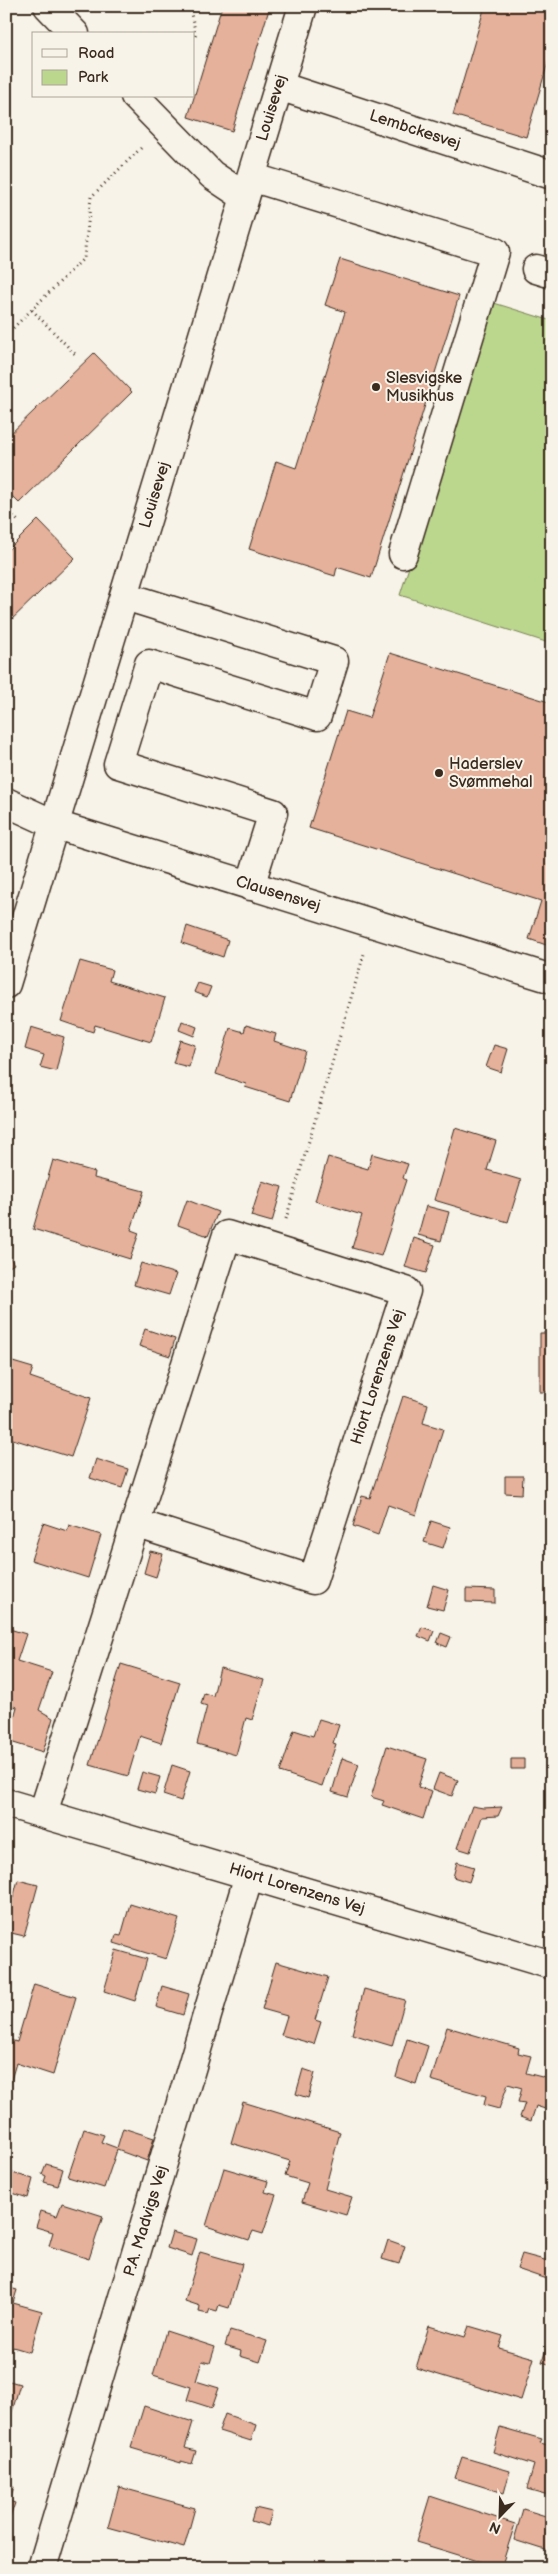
<svg xmlns="http://www.w3.org/2000/svg" width="558" height="2574" font-family="'Balsamiq Sans',sans-serif">
  <rect width="100%" height="100%" fill="#f7f3e8"/>
  <filter id="ink" filterUnits="userSpaceOnUse"><feTurbulence type="fractalNoise" baseFrequency=".02" numOctaves="2"/><feDisplacementMap in="SourceGraphic" scale="10" xChannelSelector="R" yChannelSelector="G"/><feConvolveMatrix kernelMatrix="1 2 1 2 8 2 1 2 1" color-interpolation-filters="sRGB"/></filter>
  <g filter="url(#ink)">
    <path fill="#bbd78e" stroke="#7b8056" d="M 494,303 L 552,321 L 552,644 L 400,595 Z"/>
    <path fill="#e6b19b" stroke="#3b2a1e" d="M 222,6 L 270,6 L 232,131 L 188,117 Z
      M 485,6 L 552,6 L 552,49 L 526,137 L 453,115 Z
      M 340,259 L 459,296 L 371,578 L 337,567 L 335,576 L 249,549 L 276,461 L 296,468 L 345,312 L 325,305 Z
      M 94,353 L 132,392 L 19,503 L 6,490 L 6,438 Z
      M 38,520 L 75,558 L 6,625 L 6,552 Z
      M 390,653 L 552,703 L 552,947 L 529,939 L 541,901 L 309,828 L 346,711 L 369,718 Z
      M 187,926 L 228,940 L 223,957 L 182,943 Z
      M 80,961 L 112,970 L 109,981 L 165,998 L 151,1042 L 95,1025 L 93,1032 L 61,1021 Z
      M 198,983 L 211,987 L 207,997 L 194,992 Z
      M 182,1021 L 197,1027 L 194,1036 L 179,1030 Z
      M 246,1025 L 276,1034 L 274,1041 L 305,1051 L 290,1101 L 245,1087 L 246,1084 L 216,1074 L 230,1028 L 244,1032 Z
      M 31,1027 L 64,1037 L 56,1071 L 40,1067 L 44,1055 L 25,1049 Z
      M 180,1040 L 195,1045 L 189,1067 L 173,1063 Z
      M 494,1045 L 508,1049 L 501,1072 L 486,1067 Z
      M 455,1128 L 496,1141 L 487,1170 L 521,1180 L 508,1222 L 434,1200 Z
      M 372,1154 L 408,1164 L 403,1178 L 406,1180 L 381,1256 L 352,1248 L 362,1215 L 315,1201 L 328,1157 L 368,1169 Z
      M 53,1160 L 95,1172 L 94,1178 L 144,1191 L 131,1230 L 139,1233 L 130,1259 L 33,1229 Z
      M 262,1181 L 282,1187 L 272,1222 L 251,1216 Z
      M 187,1200 L 218,1212 L 208,1236 L 178,1225 Z
      M 426,1206 L 449,1212 L 441,1241 L 418,1235 Z
      M 414,1238 L 435,1245 L 426,1273 L 405,1267 Z
      M 6,1252 L 14,1264 L 6,1269 Z
      M 141,1263 L 176,1274 L 169,1295 L 134,1285 Z
      M 145,1329 L 175,1339 L 170,1356 L 139,1346 Z
      M 540,1333 L 552,1333 L 552,1392 L 540,1392 Z
      M 6,1360 L 33,1368 L 30,1377 L 91,1398 L 71,1457 L 6,1437 Z
      M 403,1396 L 428,1404 L 423,1423 L 443,1429 L 416,1515 L 388,1505 L 378,1535 L 353,1526 L 362,1496 L 370,1498 Z
      M 96,1459 L 128,1469 L 122,1488 L 90,1478 Z
      M 505,1476 L 523,1476 L 522,1494 L 505,1493 Z
      M 431,1521 L 450,1527 L 443,1548 L 424,1542 Z
      M 43,1523 L 67,1531 L 69,1525 L 101,1535 L 88,1578 L 31,1560 Z
      M 150,1551 L 163,1554 L 156,1577 L 144,1573 Z
      M 433,1585 L 449,1590 L 443,1610 L 427,1606 Z
      M 466,1589 L 495,1590 L 495,1603 L 466,1602 Z
      M 422,1627 L 434,1631 L 430,1641 L 418,1636 Z
      M 6,1628 L 26,1634 L 17,1661 L 52,1672 L 39,1710 L 53,1718 L 43,1752 L 7,1741 L 17,1707 L 13,1706 L 8,1719 L 6,1719 Z
      M 441,1633 L 451,1637 L 447,1647 L 437,1643 Z
      M 121,1664 L 180,1682 L 161,1743 L 140,1736 L 128,1776 L 90,1765 Z
      M 220,1668 L 264,1680 L 252,1720 L 246,1718 L 236,1755 L 197,1744 L 207,1706 L 201,1704 L 204,1693 L 213,1696 Z
      M 319,1719 L 339,1725 L 333,1743 L 336,1744 L 322,1786 L 280,1772 L 294,1730 L 313,1736 Z
      M 387,1746 L 427,1759 L 418,1787 L 432,1791 L 423,1819 L 382,1805 L 384,1801 L 371,1797 Z
      M 342,1758 L 359,1764 L 348,1797 L 332,1792 Z
      M 511,1759 L 524,1759 L 524,1769 L 511,1769 Z
      M 172,1765 L 190,1771 L 181,1801 L 163,1795 Z
      M 142,1772 L 160,1777 L 155,1794 L 137,1789 Z
      M 439,1773 L 458,1780 L 452,1796 L 433,1789 Z
      M 472,1806 L 483,1808 L 502,1807 L 498,1816 L 482,1817 L 470,1852 L 457,1848 Z
      M 457,1862 L 474,1867 L 469,1882 L 453,1877 Z
      M 18,1880 L 38,1885 L 24,1936 L 7,1932 L 6,1936 L 6,1896 L 13,1898 Z
      M 130,1904 L 179,1919 L 166,1959 L 114,1943 L 116,1935 L 121,1936 Z
      M 116,1950 L 147,1959 L 135,2001 L 104,1991 Z
      M 276,1962 L 328,1977 L 315,2020 L 321,2022 L 314,2044 L 281,2035 L 287,2016 L 262,2009 Z
      M 34,1984 L 76,1997 L 53,2075 L 16,2063 L 8,2090 L 6,2089 L 6,2039 L 17,2042 Z
      M 162,1986 L 189,1994 L 183,2015 L 156,2007 Z
      M 364,1989 L 405,2000 L 392,2046 L 352,2034 Z
      M 447,2027 L 519,2048 L 518,2053 L 531,2056 L 526,2073 L 546,2078 L 552,2060 L 552,2087 L 545,2109 L 536,2106 L 531,2121 L 520,2117 L 525,2103 L 518,2102 L 522,2088 L 508,2084 L 499,2109 L 484,2105 L 486,2096 L 431,2080 Z
      M 407,2039 L 428,2046 L 416,2084 L 396,2077 Z
      M 303,2069 L 315,2073 L 308,2098 L 296,2094 Z
      M 243,2102 L 340,2132 L 325,2189 L 352,2197 L 346,2215 L 302,2202 L 308,2183 L 285,2176 L 290,2161 L 231,2143 Z
      M 123,2128 L 154,2138 L 147,2161 L 117,2150 L 104,2188 L 68,2177 L 84,2129 L 104,2135 L 101,2142 L 117,2148 Z
      M 46,2164 L 63,2169 L 58,2186 L 44,2182 L 46,2176 L 42,2174 Z
      M 224,2168 L 268,2181 L 265,2192 L 276,2195 L 263,2234 L 253,2231 L 249,2240 L 206,2226 Z
      M 6,2171 L 33,2179 L 28,2198 L 6,2191 Z
      M 62,2203 L 103,2216 L 89,2259 L 49,2246 L 53,2232 L 36,2227 L 41,2211 L 57,2216 Z
      M 172,2232 L 197,2239 L 192,2256 L 167,2248 Z
      M 388,2240 L 405,2246 L 399,2264 L 382,2259 Z
      M 200,2252 L 242,2264 L 229,2308 L 219,2305 L 217,2311 L 210,2309 L 208,2314 L 199,2312 L 200,2306 L 185,2301 Z
      M 522,2254 L 552,2262 L 552,2281 L 517,2269 Z
      M 6,2287 L 17,2290 L 13,2303 L 42,2311 L 30,2352 L 13,2347 L 12,2350 L 6,2348 Z
      M 429,2326 L 465,2337 L 469,2326 L 503,2336 L 499,2348 L 534,2358 L 521,2400 L 416,2368 Z
      M 230,2330 L 267,2341 L 260,2362 L 240,2356 L 241,2351 L 225,2346 Z
      M 166,2331 L 215,2347 L 210,2363 L 202,2361 L 196,2381 L 219,2388 L 212,2408 L 187,2400 L 191,2387 L 153,2375 Z
      M 547,2346 L 552,2347 L 552,2365 L 542,2362 Z
      M 6,2380 L 20,2384 L 6,2433 Z
      M 144,2406 L 193,2422 L 185,2448 L 196,2451 L 192,2464 L 181,2461 L 181,2463 L 131,2448 Z
      M 225,2414 L 256,2425 L 251,2441 L 219,2431 Z
      M 500,2427 L 542,2439 L 540,2443 L 552,2446 L 552,2496 L 527,2489 L 534,2465 L 493,2452 Z
      M 462,2457 L 510,2471 L 504,2493 L 455,2478 Z
      M 6,2485 L 14,2487 L 9,2501 L 15,2503 L 6,2529 Z
      M 119,2487 L 195,2508 L 184,2548 L 108,2527 Z
      M 430,2496 L 515,2524 L 501,2568 L 416,2542 Z
      M 255,2508 L 272,2512 L 268,2526 L 251,2521 Z
      M 523,2509 L 552,2518 L 552,2552 L 514,2540 Z"/>
    <g fill="none" stroke-linecap="round" stroke-linejoin="round">
      <defs>
        <path id="minor" d="M 48,6 L 75,34
          M 279,86 L 552,175
          M 135,96 L 212,175 L 245,197
          M 251,177 L 495,252 L 403,554
          M 536,269 L 552,274
          M 125,596 L 334,661 L 317,716 L 149,664 L 118,764 L 273,813 L 250,886
          M 6,802 L 56,825 L 552,979
          M 6,984 L 303,6
          M 6,1803 L 552,1965
          M 43,1813 L 227,1235 L 406,1291 L 313,1580 L 135,1523
          M 42,2568 L 249,1875"/>
      </defs>
      <use href="#minor" stroke="#3b2a1e" stroke-width="31"/>
      <path stroke="#3b2a1e" stroke-width="3" stroke-dasharray="1 4" stroke-linecap="butt" d="M 189,6 L 196,34 L 194,39
        M 32,310 L 77,356
        M 6,335 L 84,258 L 91,197 L 141,148
        M 6,509 L 19,522
        M 286,1219 L 364,954"/>
      <use href="#minor" stroke="#f7f3e8" stroke-width="28"/>
    </g>
  </g>
  <g fill="#3b2a1e" stroke="#f7f3e8" stroke-width="2">
    <circle cx="376" cy="387" r="5"/>
    <circle cx="439" cy="773" r="5"/>
  </g>
  <g text-anchor="middle" dominant-baseline="central" stroke-width="4" stroke-linejoin="round" paint-order="stroke">
    <g font-size="16" fill="#3b2a1e" stroke="#f7f3e8">
      <text transform="translate(272 108) rotate(-73)">Louisevej</text>
      <text transform="translate(415 130) rotate(18)">Lembckesvej</text>
      <text transform="translate(155 495) rotate(-73)">Louisevej</text>
      <text transform="translate(278 894) rotate(17)">Clausensvej</text>
      <text transform="translate(378 1377) rotate(-72)">Hiort Lorenzens Vej</text>
      <text transform="translate(297 1889) rotate(17)">Hiort Lorenzens Vej</text>
      <text transform="translate(146 2221) rotate(-73)">P.A. Madvigs Vej</text>
    </g>
    <g font-size="16" fill="#3b2a1e" stroke="#f7f3e8" text-anchor="start">
      <text x="386" y="378">Slesvigske<tspan x="386" dy="18">Musikhus</tspan></text>
      <text x="449" y="764">Haderslev<tspan x="449" dy="18">Svømmehal</tspan></text>
    </g>
  </g>
  <rect width="558" height="2574" fill="none" stroke="#f7f3e8" stroke-width="25"/>
  <rect x="12" y="12" width="533" height="2549" fill="none" stroke="#3b2a1e" stroke-width="2" filter="url(#ink)"/>
  <rect x="32" y="32" width="162" height="65" fill="#f7f3e8" stroke="#aca397"/>
  <rect x="42" y="49" width="25" height="8" fill="#f7f3e8" stroke="#aca397"/>
  <text x="78" y="58" font-size="15" fill="#3b2a1e">Road</text>
  <rect x="42" y="70" width="25" height="15" fill="#bbd78e" stroke="#aca397"/>
  <text x="78" y="82" font-size="15" fill="#3b2a1e">Park</text>
  <g transform="translate(500 2516) rotate(203)" stroke="#f7f3e8" stroke-width="4" paint-order="stroke">
  <path d="M0-4L9 19L0 12L-9 19Z" fill="#3b2a1e"/>
  <text y="-8" font-size="14" font-weight="bold" text-anchor="middle" fill="#3b2a1e">N</text>
  </g>
</svg>
